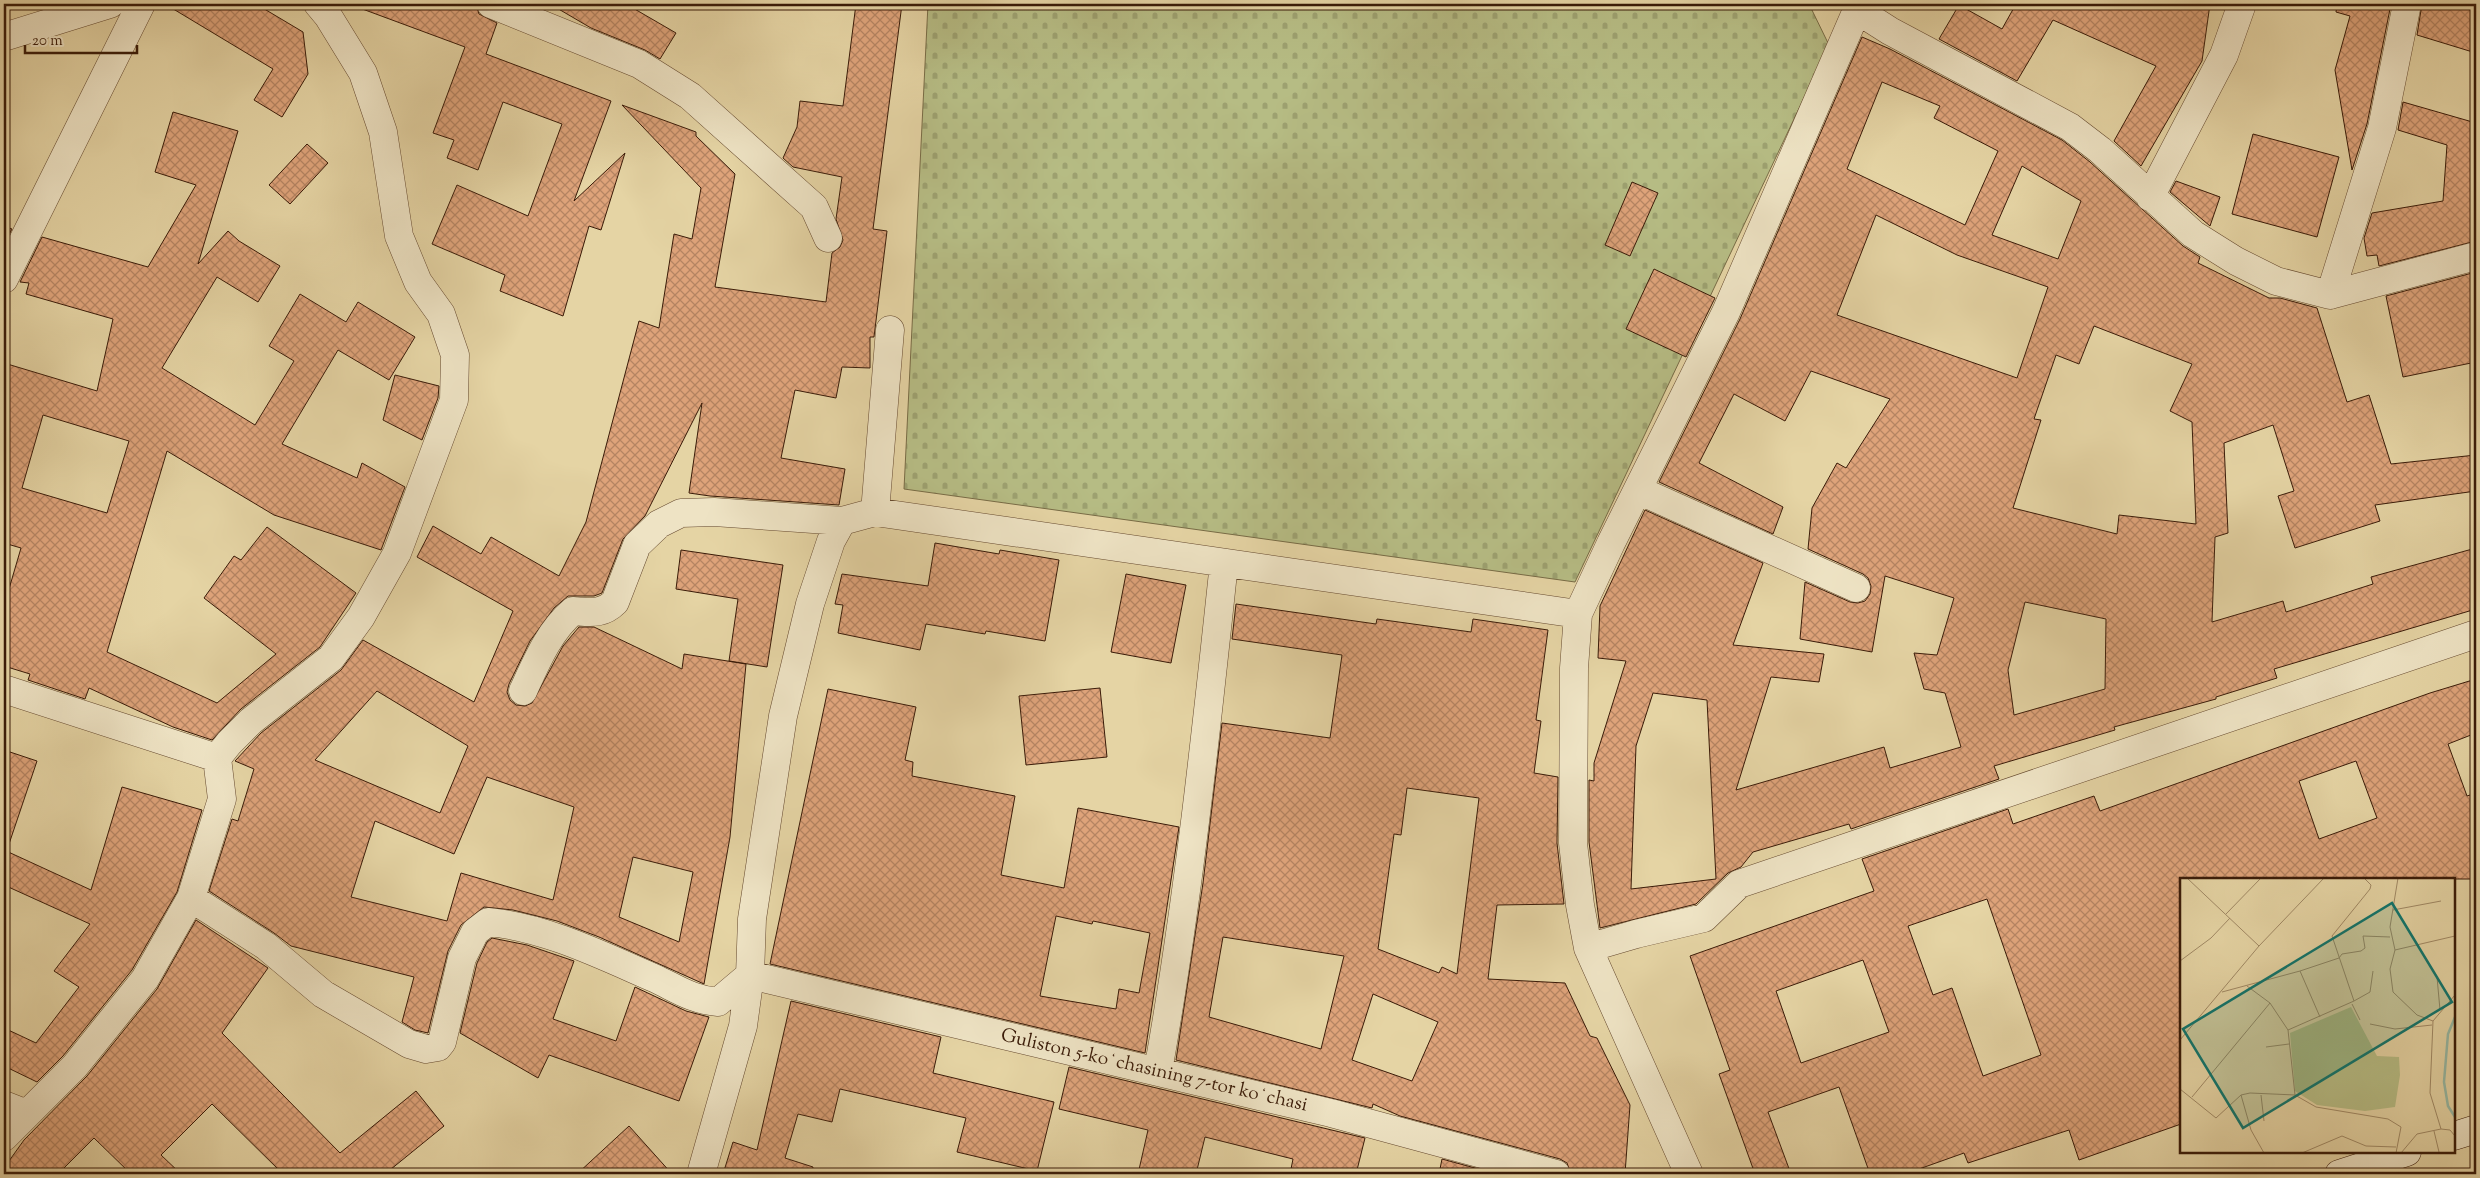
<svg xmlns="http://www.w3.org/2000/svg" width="2480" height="1178" font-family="'Sorts Mill Goudy',serif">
  <defs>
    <pattern id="cemetery-stones" width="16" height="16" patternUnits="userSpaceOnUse" patternTransform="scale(1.25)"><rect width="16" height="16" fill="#b6bc84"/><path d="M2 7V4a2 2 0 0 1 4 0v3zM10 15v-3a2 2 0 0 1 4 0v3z" fill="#9da170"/></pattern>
    <pattern id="building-cross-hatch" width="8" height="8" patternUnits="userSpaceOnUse" patternTransform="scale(1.25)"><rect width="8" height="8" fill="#dea37a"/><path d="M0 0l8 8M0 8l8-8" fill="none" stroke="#b58462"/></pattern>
  </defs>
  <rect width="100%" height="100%" fill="#e5d4a4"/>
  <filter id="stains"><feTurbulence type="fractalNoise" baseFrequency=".004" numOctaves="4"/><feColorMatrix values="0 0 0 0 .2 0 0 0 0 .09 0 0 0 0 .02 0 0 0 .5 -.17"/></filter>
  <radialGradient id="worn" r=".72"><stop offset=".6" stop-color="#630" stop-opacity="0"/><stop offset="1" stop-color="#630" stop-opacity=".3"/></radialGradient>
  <path fill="url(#cemetery-stones)" stroke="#786c46" d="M 928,4 L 1809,4 L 1829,45 L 1575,582 L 904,489 Z"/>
  <path fill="url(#building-cross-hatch)" stroke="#3a1b08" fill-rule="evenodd" d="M 165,4 L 256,4 L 303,32 L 308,74 L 282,117 L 254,100 L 273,69 Z
    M 358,4 L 476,4 L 479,14 L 497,23 L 486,54 L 611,101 L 574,201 L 625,153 L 601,230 L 589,226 L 563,316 L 500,291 L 505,275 L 432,244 L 457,185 L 528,216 L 562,124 L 503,102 L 478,170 L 447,158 L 454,140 L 433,133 L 465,47 L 357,7 Z
    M 550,4 L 626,4 L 676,33 L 660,59 L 645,50 L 591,28 Z
    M 856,4 L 902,4 L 873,229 L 887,231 L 874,337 L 870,337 L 870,368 L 842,367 L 836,398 L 795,390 L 781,458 L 845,469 L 839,505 L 710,496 L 689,493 L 702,403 L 645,516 L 623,539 L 602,593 L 594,596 L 568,596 L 554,608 L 530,641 L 509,684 L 507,692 L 510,700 L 516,705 L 525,706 L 532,703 L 563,646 L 579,627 L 594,627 L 682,669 L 684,654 L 746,664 L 730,837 L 704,984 L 599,937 L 557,921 L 513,910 L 484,907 L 461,925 L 448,951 L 428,1033 L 415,1030 L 402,1022 L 414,977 L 291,946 L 274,933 L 209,891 L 232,819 L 238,821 L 254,769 L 235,761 L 261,733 L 341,670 L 363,640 L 474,702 L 513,611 L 417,557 L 433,526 L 481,554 L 491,537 L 559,576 L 586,522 L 639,321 L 659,328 L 674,234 L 692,239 L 701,188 L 622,105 L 696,132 L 696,136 L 735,174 L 715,287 L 826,302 L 832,253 L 840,247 L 843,240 L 836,219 L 842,177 L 793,167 L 783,158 L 797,127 L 800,101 L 843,106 ZM 377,691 L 468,746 L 440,813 L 315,760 ZM 487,777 L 574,807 L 553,900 L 461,873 L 447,921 L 351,897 L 375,821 L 454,854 ZM 633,857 L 693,872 L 679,942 L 619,917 Z
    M 2016,4 L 2210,4 L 2202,61 L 2141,166 L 2114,141 L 2156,66 L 2053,20 L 2017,81 L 1939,39 L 1959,5 L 2002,29 Z
    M 2337,4 L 2391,4 L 2367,124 L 2352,170 L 2335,70 L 2350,16 L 2336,12 Z
    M 2422,4 L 2476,4 L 2476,53 L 2417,35 Z
    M 1862,37 L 1890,49 L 2062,140 L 2090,162 L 2183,246 L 2200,257 L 2198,263 L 2269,298 L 2280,298 L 2317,308 L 2347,402 L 2369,395 L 2391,464 L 2476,455 L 2476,491 L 2375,505 L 2380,521 L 2295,548 L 2278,496 L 2294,491 L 2273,425 L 2224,443 L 2228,533 L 2215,537 L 2212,622 L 2283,601 L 2286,612 L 2373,584 L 2371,577 L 2476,548 L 2476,609 L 2274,669 L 2277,678 L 2216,697 L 2216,699 L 2114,727 L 2115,730 L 1994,766 L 1999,779 L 1851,829 L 1849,824 L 1753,852 L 1741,867 L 1728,873 L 1696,904 L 1600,928 L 1589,842 L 1589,780 L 1594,781 L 1594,763 L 1626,661 L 1598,658 L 1600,606 L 1645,510 L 1763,563 L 1733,645 L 1824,654 L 1819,682 L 1771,677 L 1736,790 L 1884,747 L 1890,768 L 1961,747 L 1945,693 L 1924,689 L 1914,653 L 1937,655 L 1954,598 L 1885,576 L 1872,652 L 1800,639 L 1805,582 L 1850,602 L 1858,603 L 1865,601 L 1870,594 L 1871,586 L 1868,578 L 1863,574 L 1808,549 L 1812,508 L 1837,463 L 1846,468 L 1890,399 L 1811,371 L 1785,421 L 1734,394 L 1699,463 L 1783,507 L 1773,534 L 1659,482 L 1740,319 ZM 1882,82 L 1940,106 L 1934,118 L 1998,151 L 1965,225 L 1847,169 ZM 2022,166 L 2081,201 L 2058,259 L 1992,235 ZM 1876,215 L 1957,255 L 2048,287 L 2017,378 L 1837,315 ZM 2094,326 L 2192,364 L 2170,411 L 2192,422 L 2196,524 L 2119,515 L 2117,534 L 2013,508 L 2041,420 L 2034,419 L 2056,355 L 2079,364 ZM 2025,602 L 2106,619 L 2105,689 L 2014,715 L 2008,670 ZM 1653,693 L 1707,700 L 1716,879 L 1631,889 L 1636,746 Z
    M 2403,102 L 2476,123 L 2476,241 L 2379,266 L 2377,255 L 2367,256 L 2364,238 L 2372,213 L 2443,201 L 2447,145 L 2398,130 Z
    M 173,112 L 238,131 L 198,264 L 228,231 L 239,241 L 280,266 L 258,302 L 217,277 L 162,368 L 255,425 L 294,361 L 269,346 L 300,294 L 346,322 L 358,302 L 415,337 L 389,380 L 338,350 L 282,444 L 357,478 L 362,463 L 405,487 L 381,550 L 274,515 L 167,451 L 107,652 L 217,703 L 276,654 L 204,598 L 234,556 L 241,560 L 267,527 L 356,593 L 320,647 L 241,709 L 212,740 L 173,727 L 89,688 L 85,699 L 28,680 L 30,674 L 4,666 L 4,606 L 21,548 L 4,543 L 4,363 L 97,391 L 113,319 L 26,294 L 29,283 L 20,282 L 42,237 L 148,267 L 196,185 L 155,172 ZM 43,415 L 129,441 L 107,513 L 22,488 Z
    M 2253,134 L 2339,157 L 2317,237 L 2232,214 Z
    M 307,144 L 328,163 L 290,204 L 269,185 Z
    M 2176,181 L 2220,197 L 2210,226 L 2170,192 Z
    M 1632,182 L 1658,193 L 1630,256 L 1605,245 Z
    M 4,226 L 12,229 L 4,244 Z
    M 1654,269 L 1715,298 L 1686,357 L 1626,329 Z
    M 2476,272 L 2476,362 L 2403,377 L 2386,296 Z
    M 395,375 L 439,386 L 438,398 L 422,440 L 383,420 Z
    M 935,543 L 999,554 L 1000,550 L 1059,560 L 1045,641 L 986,631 L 985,634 L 926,624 L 920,650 L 838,633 L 843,605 L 835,604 L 842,574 L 928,586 Z
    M 681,550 L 783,565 L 767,667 L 729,661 L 738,599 L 676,589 Z
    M 1126,574 L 1186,585 L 1171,663 L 1111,652 Z
    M 1236,604 L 1376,624 L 1377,619 L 1471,632 L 1473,619 L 1548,630 L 1536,720 L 1541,721 L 1534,773 L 1558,777 L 1557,843 L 1564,904 L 1497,905 L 1488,979 L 1565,983 L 1590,1036 L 1597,1038 L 1630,1105 L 1625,1174 L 1571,1174 L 1567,1163 L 1560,1159 L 1400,1116 L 1373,1104 L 1372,1108 L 1176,1060 L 1203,883 L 1222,723 L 1330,738 L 1342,655 L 1232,639 ZM 1407,788 L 1479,798 L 1457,974 L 1442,967 L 1439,973 L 1378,949 L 1394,834 L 1401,835 ZM 1223,937 L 1344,956 L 1321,1049 L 1209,1017 ZM 1373,994 L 1438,1022 L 1412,1081 L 1352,1060 Z
    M 2476,679 L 2476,733 L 2448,744 L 2467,796 L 2476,793 L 2476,879 L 2181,879 L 2181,1124 L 2079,1160 L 2069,1130 L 1968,1163 L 1964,1153 L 1905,1174 L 1870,1174 L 1839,1087 L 1768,1112 L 1791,1174 L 1755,1174 L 1719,1074 L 1730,1070 L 1690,956 L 1874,891 L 1862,859 L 2008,809 L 2013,824 L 2094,796 L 2100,811 L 2430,693 ZM 2356,761 L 2377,818 L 2319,839 L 2299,781 ZM 1987,899 L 2041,1055 L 1983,1076 L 1952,988 L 1933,995 L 1908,926 ZM 1863,960 L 1889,1032 L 1801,1063 L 1776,991 Z
    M 1100,688 L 1107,757 L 1026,765 L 1019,696 Z
    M 828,689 L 916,707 L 905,760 L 913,762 L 912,776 L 1015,796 L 1001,875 L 1064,888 L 1078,808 L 1179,827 L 1145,1053 L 770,964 ZM 1056,916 L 1092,924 L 1093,921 L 1150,933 L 1139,993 L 1119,989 L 1116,1009 L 1040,996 Z
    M 4,750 L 37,761 L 9,844 L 4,843 Z
    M 122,787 L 202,810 L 177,892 L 132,970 L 63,1056 L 37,1082 L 4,1066 L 4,1028 L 36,1043 L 79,987 L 54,971 L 90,924 L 4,885 L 4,850 L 91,890 Z
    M 196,920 L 268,968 L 222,1033 L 340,1153 L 416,1091 L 444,1126 L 385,1174 L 283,1174 L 212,1104 L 161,1155 L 181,1174 L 131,1174 L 94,1138 L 58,1174 L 4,1174 L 4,1168 L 24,1140 L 87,1076 L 157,989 Z
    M 492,938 L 527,945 L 574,961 L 553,1019 L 616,1041 L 635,987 L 686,1011 L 709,1017 L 679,1101 L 549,1055 L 538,1078 L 460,1033 L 477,963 L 487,942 Z
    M 791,1001 L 941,1037 L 933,1073 L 1054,1102 L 1037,1171 L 957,1152 L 966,1118 L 840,1089 L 832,1122 L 798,1114 L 785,1158 L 813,1167 L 812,1174 L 723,1174 L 733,1142 L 757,1150 Z
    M 1069,1067 L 1365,1138 L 1356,1174 L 1290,1174 L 1293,1159 L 1205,1137 L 1196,1174 L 1138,1174 L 1148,1130 L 1059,1109 Z
    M 629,1126 L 672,1174 L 577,1174 Z
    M 1442,1159 L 1497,1174 L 1439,1174 Z"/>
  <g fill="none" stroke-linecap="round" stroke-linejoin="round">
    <defs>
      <path id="street" d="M 491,4 L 639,64 L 690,96 L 814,207 L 828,238
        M 1855,4 L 1857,10 L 1890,31 L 2070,127 L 2100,150 L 2193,234 L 2236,261 L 2276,281 L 2330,295 L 2476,256
        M 4,37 L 110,4
        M 2150,197 L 2224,55 L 2242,4
        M 4,279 L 141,4
        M 2330,295 L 2382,128 L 2407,4
        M 1638,490 L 1856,588
        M 875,512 L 890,330
        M 4,689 L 217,758
        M 523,691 C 536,663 549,631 573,611 C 590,612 602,615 615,602 L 637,545 L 659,524 L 681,513 L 714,512 L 842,521
        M 191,898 L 266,946 L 323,994 L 409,1044 L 426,1049 L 438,1047 L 442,1042 L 462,958 L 475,932 L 488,922 C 545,927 601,955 654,978 C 676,988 692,1000 718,1002 L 750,975
        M 1588,948 L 1636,934 L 1704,918 L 1739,884 L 2476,634
        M 750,975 L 1331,1113 L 1556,1174
        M 1158,1071 C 1188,903 1206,733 1224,563
        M 4,1105 L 27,1114
        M 4,1137 L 75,1066 L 145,979 L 191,898 L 222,799 L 217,758 L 229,743 L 251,721 L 331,658 L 361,617 L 397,553 L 454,400 L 455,355 L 441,314 L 418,282 L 399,236 L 383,132 L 363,73 L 328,16 L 318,4
        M 701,1174 L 743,1026 L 750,975 L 752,919 L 783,716 L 810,604 L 831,541 L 842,521 L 875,512 L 1578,614
        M 1689,1174 L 1588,948 L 1580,905 L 1573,843 L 1574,668 L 1578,614 L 1611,543 L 1726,312 L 1857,10"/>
      <path id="secondary" d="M 2454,1136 L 2476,1129
        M 2339,1174 L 2407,1152"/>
    </defs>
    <use href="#street" stroke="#65492f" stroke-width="29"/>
    <use href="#secondary" stroke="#3a1b08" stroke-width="29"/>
    <use href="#street" stroke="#eee3c4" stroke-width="28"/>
    <use href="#secondary" stroke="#eee3c4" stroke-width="28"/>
  </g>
  <g text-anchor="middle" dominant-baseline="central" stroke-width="4" stroke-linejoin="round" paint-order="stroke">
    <g font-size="19" fill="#3a1b08" stroke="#eee3c4">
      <text transform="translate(1154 1071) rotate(13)">Guliston 5-koʻchasining 7-tor koʻchasi</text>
    </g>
  </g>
  <g transform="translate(2180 878)">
    <rect width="275" height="275" fill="#e5d4a4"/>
    <path d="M 171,129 L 197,178 L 219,179 L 220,197 L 215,229 L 185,233 L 137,227 L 115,213 L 110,155 Z" fill="#b6bc84"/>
    <path fill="none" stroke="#96b8a3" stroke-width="2.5" d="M 275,139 L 268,156 L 264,204 L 268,228 L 275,239"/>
    <path fill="none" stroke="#a18a66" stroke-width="1" d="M 7,0 L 79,68M 218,0 L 210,49 L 215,72 L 210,91 L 213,114 L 237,137 L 253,143M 213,32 L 261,23M 46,36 L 81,0M 215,72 L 275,58M 0,83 L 31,60 L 50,40M 120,93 L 140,139M 257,99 L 260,132M 67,108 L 90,125 L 108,152 L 115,217M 42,114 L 120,93 L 159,80 L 162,76 L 181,73 L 185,70 L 183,58 L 210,59M 174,123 L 190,114 L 193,93M 172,126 L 180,142M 190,146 L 215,151 L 252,147M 108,152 L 174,123 L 152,58 L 190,11 L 191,7 L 184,0M 0,162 L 79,68 L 144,0M 86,169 L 109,166M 275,172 L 275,220M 0,211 L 36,240 L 61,217 L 70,215 L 115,217 L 136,229 L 208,241 L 221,249 L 216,275M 61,217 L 71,252 L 84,275M 81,217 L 84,243M 12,219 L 90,125M 261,251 L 270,252 L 275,258M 254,253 L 259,274M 122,275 L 162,258 L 186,268 L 216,269M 221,275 L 237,256 L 261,251 L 250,215 L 253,143 L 275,117"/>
    <path fill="#0f766e" fill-opacity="0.15" stroke="#0f766e" stroke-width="2.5" d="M 212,25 L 272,124 L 63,250 L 3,151 Z"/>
    <rect width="275" height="275" fill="none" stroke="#3a1b08" stroke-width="2.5"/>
  </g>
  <rect width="2480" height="1178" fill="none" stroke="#e5d4a4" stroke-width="20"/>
  <rect x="5" y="5" width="2470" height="1168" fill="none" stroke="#3a1b08" stroke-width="2.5"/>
  <rect x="10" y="10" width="2460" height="1158" fill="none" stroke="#3a1b08"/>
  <path d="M25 45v8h112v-8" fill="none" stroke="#3a1b08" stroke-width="2.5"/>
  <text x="32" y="45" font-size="15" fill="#3a1b08" stroke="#eee3c4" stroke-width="4" paint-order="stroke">20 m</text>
  <rect width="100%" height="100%" filter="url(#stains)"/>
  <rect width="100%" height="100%" fill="url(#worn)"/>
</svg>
